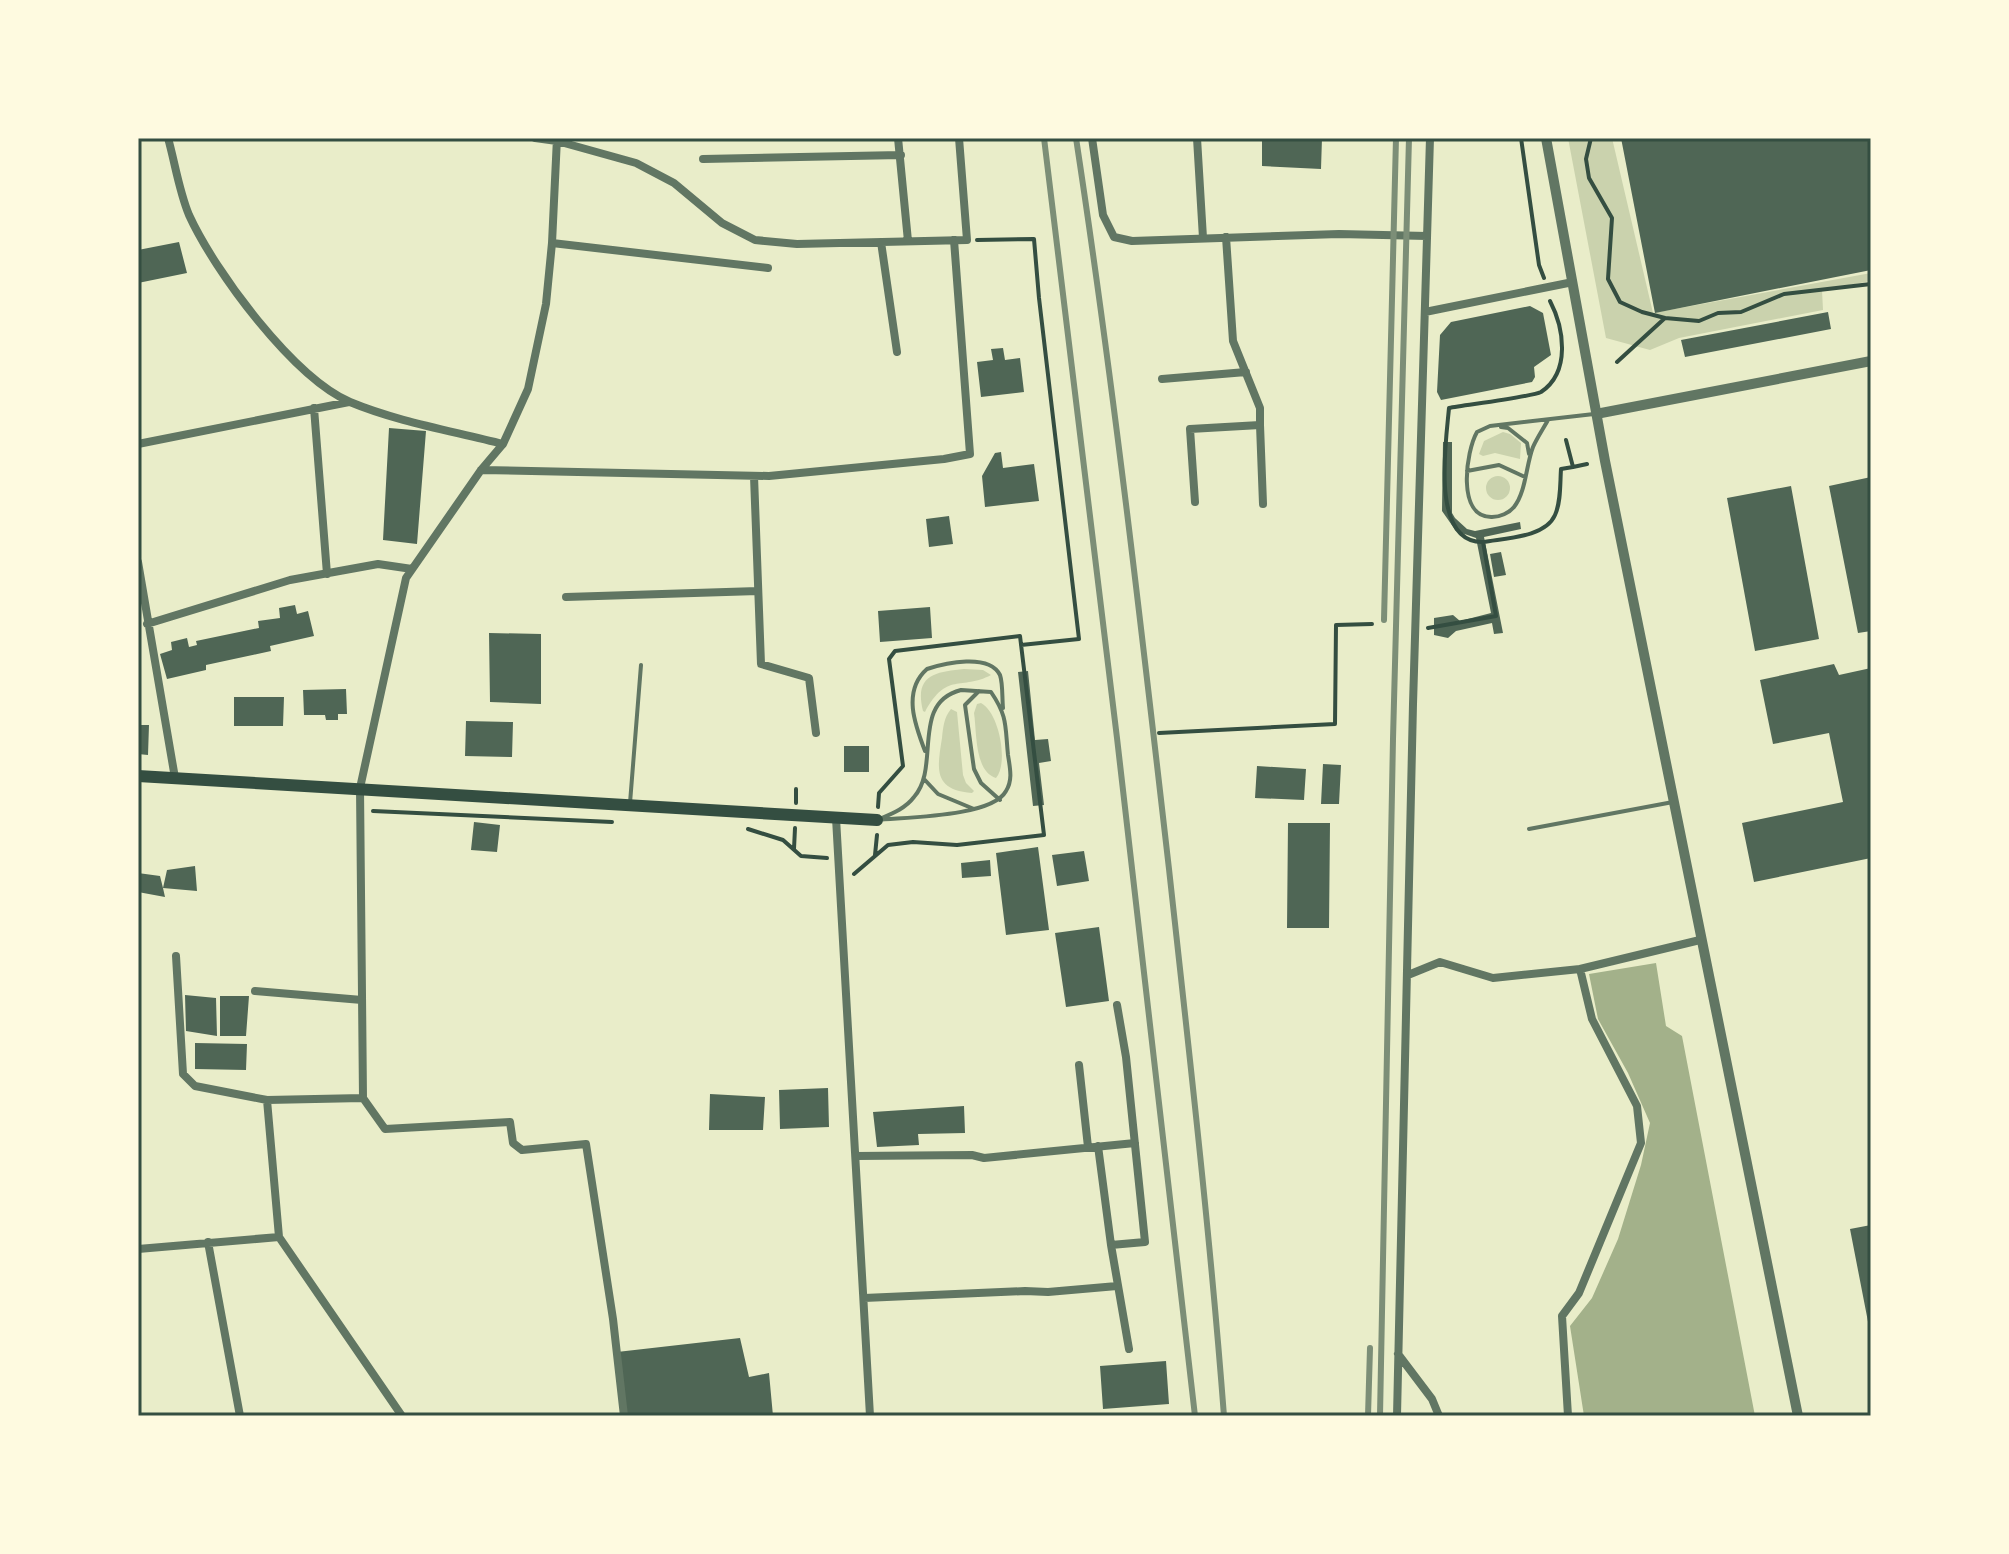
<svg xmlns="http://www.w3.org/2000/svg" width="2009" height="1554" font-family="Overpass,sans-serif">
  <rect width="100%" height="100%" fill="#e9edc9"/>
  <path fill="#cad2ad" d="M 1568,138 L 1612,138 L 1653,313 L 1871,273 L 1871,281 L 1822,290 L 1823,310 L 1679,338 L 1650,350 L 1606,338 Z
    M 1503,432 L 1510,434 L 1521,443 L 1520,459 L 1495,453 L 1483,456 L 1479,454 L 1484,441 Z
    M1486 488a12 12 0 1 1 24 0a12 12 0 1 1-24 0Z
    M 964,669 L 983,670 L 991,675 C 961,691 947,671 925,712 L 923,711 C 914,675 935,672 964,669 Z
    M 981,703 C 999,712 1009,763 996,778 C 974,771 977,732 974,713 L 977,704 Z
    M 951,709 L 957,712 L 963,775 L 966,783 L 974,791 L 972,793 C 933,790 937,769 942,738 C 943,728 944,717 951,709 Z"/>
  <path fill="#a3b18a" d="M 1656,963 L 1666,1026 L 1682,1036 L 1755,1416 L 1584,1416 L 1570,1326 L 1592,1298 L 1618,1239 L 1641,1165 L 1650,1123 L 1628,1073 L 1598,1019 L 1589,974 Z"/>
  <path fill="#4f6655" d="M 1262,138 L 1322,138 L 1321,169 L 1262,166 Z
    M 1621,138 L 1871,138 L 1871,270 L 1655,313 Z
    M 179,242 L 187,273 L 138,283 L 138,250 Z
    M 1530,306 L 1543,313 L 1551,355 L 1534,367 L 1535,377 L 1532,382 L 1441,400 L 1437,392 L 1440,335 L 1451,322 Z
    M 1828,312 L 1831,329 L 1685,357 L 1681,340 Z
    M 1003,348 L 1005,360 L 1020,358 L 1024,392 L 981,397 L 977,362 L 993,360 L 991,349 Z
    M 389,428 L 426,431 L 417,544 L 383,540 Z
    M 1443,442 L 1452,442 L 1452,513 L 1455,518 L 1467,529 L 1475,531 L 1520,522 L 1521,529 L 1484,537 L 1503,633 L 1494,634 L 1492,623 L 1456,631 L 1448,638 L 1434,635 L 1434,618 L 1453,615 L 1460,621 L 1491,613 L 1476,538 L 1456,531 L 1442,511 Z
    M 1001,452 L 1003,468 L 1034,464 L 1039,501 L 985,507 L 982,476 L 995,453 Z
    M 1871,477 L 1871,631 L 1858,633 L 1829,486 Z
    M 1791,486 L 1819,639 L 1755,651 L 1727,498 Z
    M 949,516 L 953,544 L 929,547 L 926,519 Z
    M 1501,552 L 1506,575 L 1494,577 L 1490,554 Z
    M 295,605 L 297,614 L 308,611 L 314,636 L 270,646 L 271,651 L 206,665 L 206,670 L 167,679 L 160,654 L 172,650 L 171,642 L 187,638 L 189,647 L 197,645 L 196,641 L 259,628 L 258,621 L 280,618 L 279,608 Z
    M 930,607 L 932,638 L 880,642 L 878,611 Z
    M 489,633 L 541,634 L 541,704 L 490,702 Z
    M 1834,664 L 1839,675 L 1871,668 L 1871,858 L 1754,882 L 1742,823 L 1843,802 L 1829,733 L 1773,744 L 1760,680 Z
    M 1028,671 L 1035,740 L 1048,739 L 1051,761 L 1039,763 L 1044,805 L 1033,806 L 1018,672 Z
    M 346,689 L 347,714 L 338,714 L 338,720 L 326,720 L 325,715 L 304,715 L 303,690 Z
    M 234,697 L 284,697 L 283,726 L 234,726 Z
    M 466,721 L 513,722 L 512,757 L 465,756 Z
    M 138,725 L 149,725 L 148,755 L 138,754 Z
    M 844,746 L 869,746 L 869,772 L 844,772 Z
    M 1323,764 L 1341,765 L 1339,804 L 1321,804 Z
    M 1257,766 L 1306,769 L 1304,800 L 1255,798 Z
    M 474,822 L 500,825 L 497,852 L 471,850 Z
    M 1288,823 L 1330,823 L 1329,928 L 1287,928 Z
    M 1038,847 L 1049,930 L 1006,935 L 996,853 Z
    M 1084,851 L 1089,881 L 1057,886 L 1052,855 Z
    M 990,860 L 991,876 L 962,878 L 961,863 Z
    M 195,866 L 197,891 L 163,888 L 165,897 L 138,892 L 138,873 L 160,876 L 163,888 L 167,870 Z
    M 1099,927 L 1109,1001 L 1066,1007 L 1055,933 Z
    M 185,995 L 216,998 L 217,1036 L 186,1031 Z
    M 220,996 L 249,996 L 246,1036 L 220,1036 Z
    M 195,1043 L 247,1044 L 246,1070 L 195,1069 Z
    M 828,1088 L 829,1127 L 780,1129 L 779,1090 Z
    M 710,1094 L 765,1097 L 763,1130 L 709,1130 Z
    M 964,1106 L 965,1133 L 918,1134 L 919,1145 L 877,1147 L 873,1112 Z
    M 1871,1225 L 1871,1332 L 1870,1332 L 1850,1229 Z
    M 740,1338 L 749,1377 L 769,1373 L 773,1416 L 624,1416 L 617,1352 Z
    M 1166,1361 L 1169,1404 L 1103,1409 L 1100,1366 Z"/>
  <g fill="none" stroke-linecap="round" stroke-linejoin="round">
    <path stroke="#344e41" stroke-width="4" d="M 1521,138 L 1539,265 L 1544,278
      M 1591,138 L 1586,159 L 1589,178 L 1612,218 L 1608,279 L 1620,302 L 1642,312 L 1665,318
      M 977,240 L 1034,239 L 1039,298 L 1079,639 L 1021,645
      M 1617,362 L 1665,318 L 1699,321 L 1718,313 L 1741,312 L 1784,294 L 1871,284
      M 1573,467 L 1587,464
      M 1483,542 C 1504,538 1545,538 1555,515 C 1561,502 1560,484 1561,469 L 1573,467 L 1566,440
      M 1428,628 L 1496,616 L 1483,542 C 1430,543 1446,442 1449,408 C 1465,405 1531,397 1541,392 C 1571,372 1564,328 1550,301
      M 1159,733 L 1335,724 L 1336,625 L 1372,624
      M 796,803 L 796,789
      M 373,811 L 612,822
      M 748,829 L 783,840 L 801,856 L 827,858
      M 794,849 L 795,828
      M 875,855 L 877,835
      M 854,874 L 888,845 L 913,842 L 957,845 L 1044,835 L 1020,636 L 895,651 L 889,659 L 903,766 L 879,793 L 878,807"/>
    <path stroke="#617663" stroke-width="4" d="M 1548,420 C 1543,429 1537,438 1533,447 C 1526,465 1526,492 1514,507 C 1509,513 1500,517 1492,517 C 1456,518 1466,451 1477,432 L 1490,426 L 1594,414
      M 1501,427 L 1508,428 L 1527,443 L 1529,454
      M 1467,471 L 1499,465 L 1525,477
      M 961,690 L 991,692 C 1008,717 1005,726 1008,755 C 1010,768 1013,780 1006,791 C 992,817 906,817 877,820 C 891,814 905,809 914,797 C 941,767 910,703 961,690 Z
      M 979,691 L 965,705 L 974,769 L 981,783 L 1000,800
      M 925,751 C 915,725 902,691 927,669 C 945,663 989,653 1000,675 C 1003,684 1002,698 1003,708
      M 924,779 L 938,794 L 974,809
      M 630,803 L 641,665
      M 1529,829 L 1673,802"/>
    <path stroke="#617663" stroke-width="8" d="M 168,138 C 175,163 179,191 189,215 C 215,272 293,377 350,402 C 398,422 453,431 503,444
      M 535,138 L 557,141 L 636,163 L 674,183 L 722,223 L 755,240 L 797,244 L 967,240 L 959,138
      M 898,138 L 908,241
      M 1092,138 L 1103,215 L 1114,237 L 1132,241 L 1339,234 L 1427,236
      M 1197,138 L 1203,238
      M 703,159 L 901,155
      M 881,242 L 897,352
      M 552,243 L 768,268
      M 1425,312 L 1573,282
      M 1162,379 L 1246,372
      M 314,408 L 327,574
      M 1260,425 L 1263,504
      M 138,444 L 349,402
      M 481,470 L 769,476 L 944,459 L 970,454 L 954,240
      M 754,476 L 761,664 L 809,678 L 816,733
      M 1195,502 L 1190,429 L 1260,425 L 1260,408 L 1233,341 L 1226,237
      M 138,562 L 175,778
      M 566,597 L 758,591
      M 147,624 L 290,580 L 378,564 L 412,569
      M 836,818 L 870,1416
      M 176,956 L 183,1074 L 195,1086 L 267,1100
      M 1408,975 L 1440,962 L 1493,978 L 1580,969
      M 255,991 L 362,1000
      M 1079,1065 L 1088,1147
      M 363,1098 L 385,1129 L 510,1122 L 513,1143 L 522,1150 L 586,1144 L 613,1319 L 624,1416
      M 1098,1146 L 1111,1245 L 1129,1349
      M 856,1156 L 972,1155 L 984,1158 L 1135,1143
      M 208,1242 L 240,1416
      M 1111,1245 L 1145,1242 L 1126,1057 L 1117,1005
      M 138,1249 L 279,1237
      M 864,1298 L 1025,1291 L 1048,1292 L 1117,1286
      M 1398,1354 L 1432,1399 L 1439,1416
      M 402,1416 L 279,1237 L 267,1100 L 363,1098 L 360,788 L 406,578 L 481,470 L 503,444 L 528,389 L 546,304 L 552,243 L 557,138
      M 1397,1416 L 1413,704 L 1430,138
      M 1568,1416 L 1562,1316 L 1579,1293 L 1641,1143 L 1637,1106 L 1592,1019 L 1580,969 L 1700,940"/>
    <path stroke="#617663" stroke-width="10" d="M 1546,138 L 1605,461 L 1798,1416
      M 1596,414 L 1871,361"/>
    <path stroke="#344e41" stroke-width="12" d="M 138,776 L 877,820"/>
    <path stroke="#7c8e77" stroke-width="6" d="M 1044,138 L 1117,738 L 1195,1416
      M 1076,138 C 1113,381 1141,625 1169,869 C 1189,1051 1210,1233 1224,1416
      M 1384,620 L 1396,138
      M 1368,1416 L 1370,1348
      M 1380,1416 L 1393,739 L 1409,138"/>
  </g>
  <rect width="2009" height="1554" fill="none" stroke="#fefae0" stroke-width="280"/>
  <rect x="140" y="140" width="1729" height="1274" fill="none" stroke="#344e41" stroke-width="3"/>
</svg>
